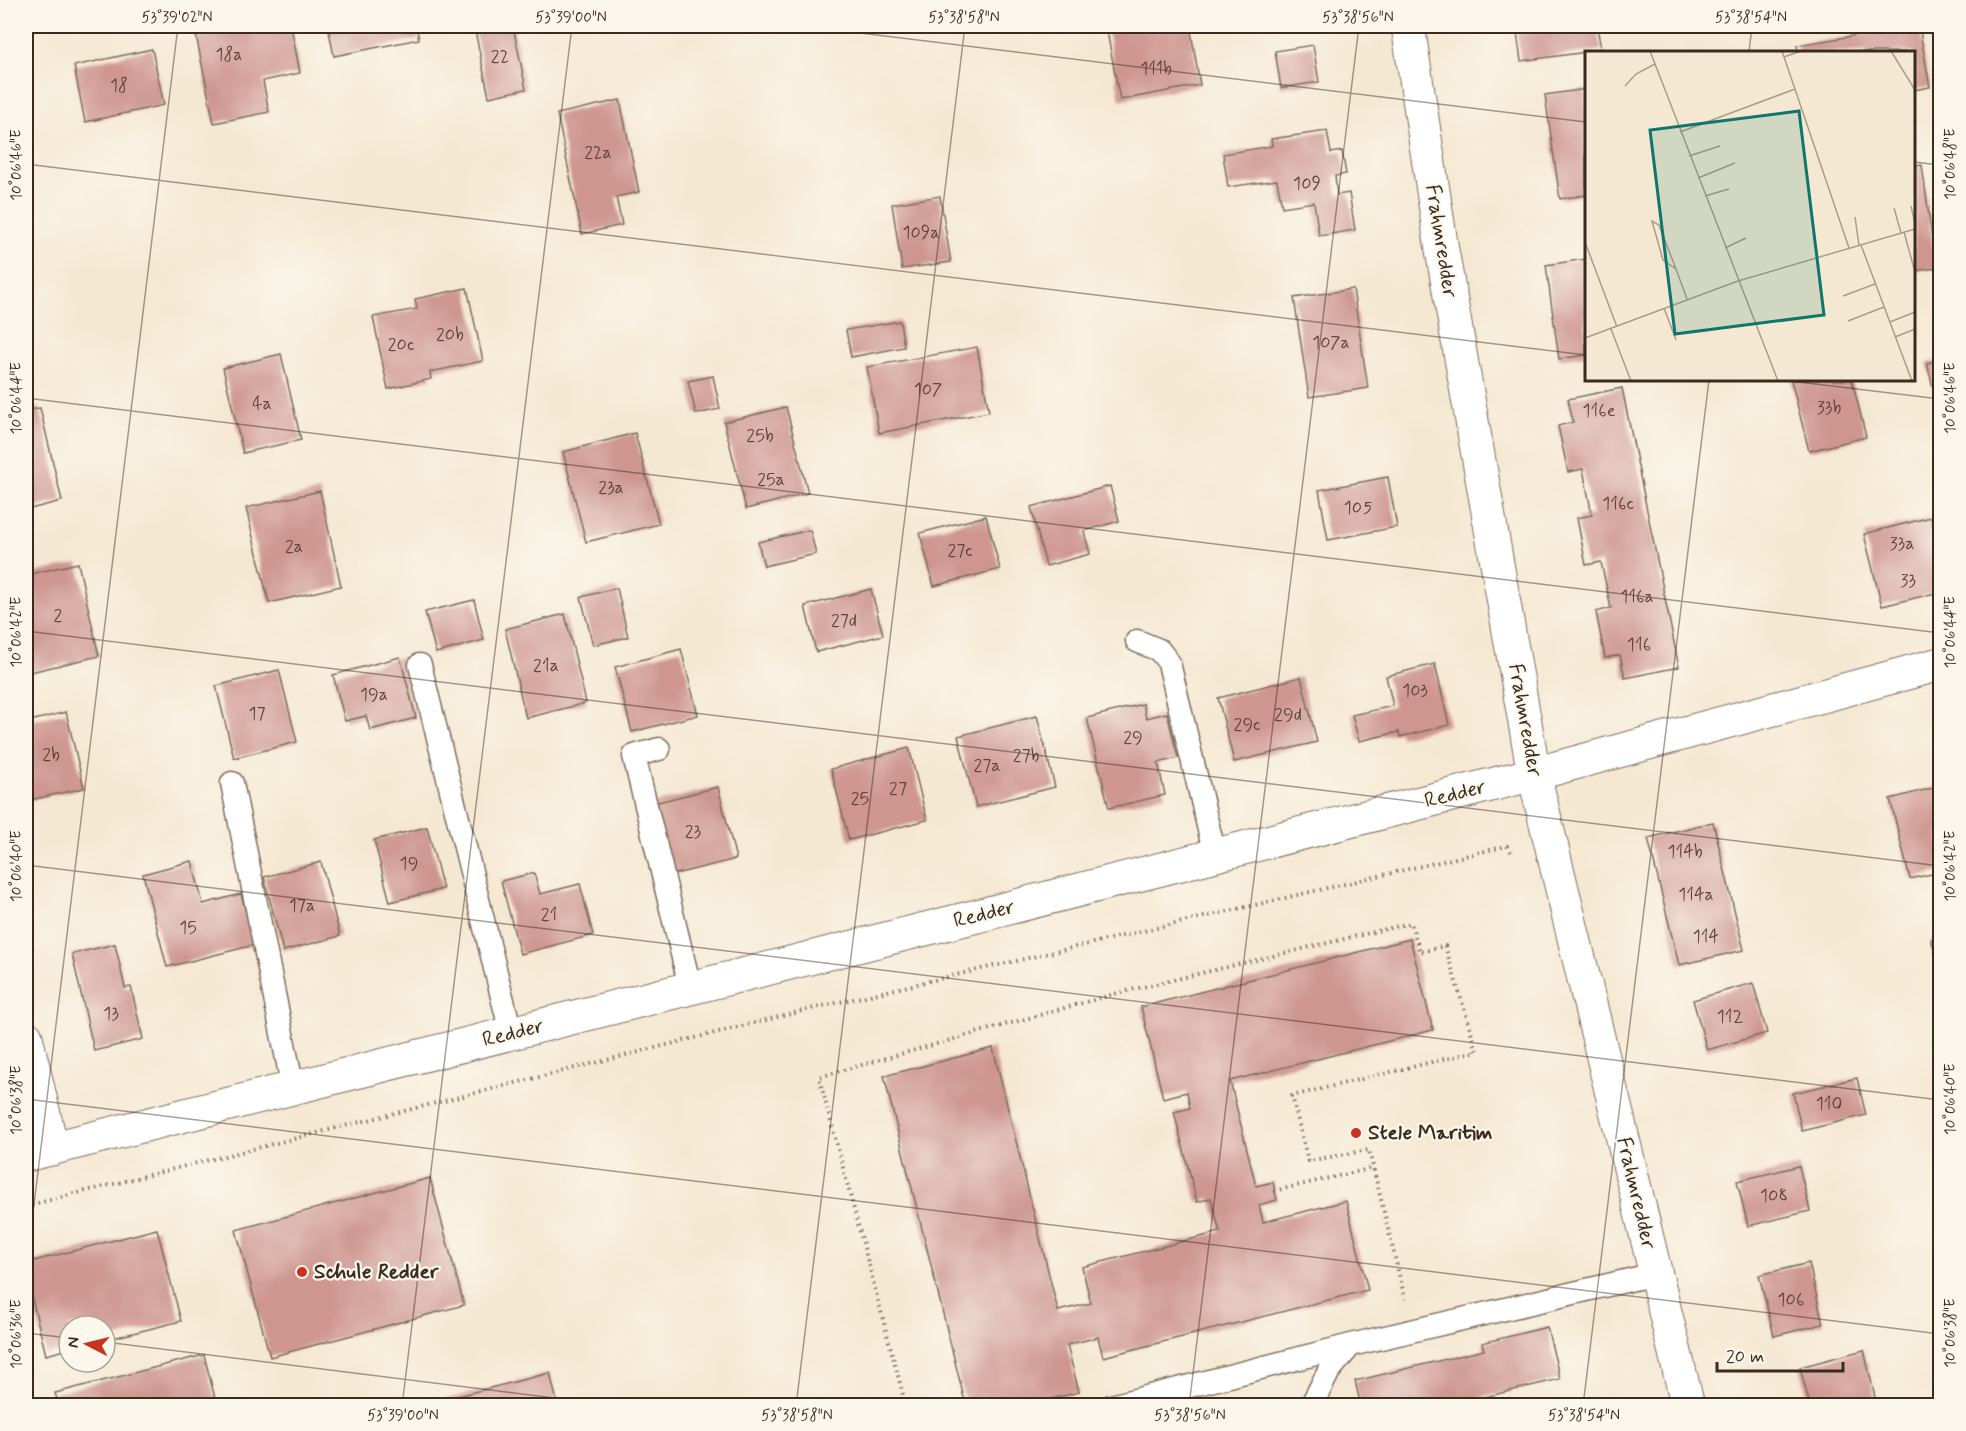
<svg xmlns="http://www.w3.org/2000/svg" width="1966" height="1431" font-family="Mynerve,sans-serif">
  <rect width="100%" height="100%" fill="#fbf7ec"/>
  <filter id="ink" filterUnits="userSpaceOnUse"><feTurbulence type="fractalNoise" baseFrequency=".0167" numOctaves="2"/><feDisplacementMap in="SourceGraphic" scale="12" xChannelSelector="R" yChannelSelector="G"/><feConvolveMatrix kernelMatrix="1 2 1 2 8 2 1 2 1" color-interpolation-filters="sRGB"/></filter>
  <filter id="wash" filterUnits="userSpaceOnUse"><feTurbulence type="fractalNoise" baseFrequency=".008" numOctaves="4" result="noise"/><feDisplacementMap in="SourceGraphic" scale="24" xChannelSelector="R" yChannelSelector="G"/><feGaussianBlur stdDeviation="1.35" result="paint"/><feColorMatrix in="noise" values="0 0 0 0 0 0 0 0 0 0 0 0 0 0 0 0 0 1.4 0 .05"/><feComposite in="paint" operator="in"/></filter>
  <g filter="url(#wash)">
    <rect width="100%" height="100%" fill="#f5e8d2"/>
    <g id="blocks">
      <path fill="#ce968f" d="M 214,26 L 251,26 L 251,28 L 264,26 L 291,26 L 300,73 L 263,81 L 269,112 L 214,123 L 195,30 Z
        M 328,26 L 416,26 L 419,39 L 334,56 Z
        M 474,26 L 513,26 L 526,89 L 489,97 Z
        M 1106,26 L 1190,26 L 1200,85 L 1120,100 Z
        M 1523,26 L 1597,26 L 1601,50 L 1521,61 L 1517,33 L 1524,32 Z
        M 1914,26 L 1919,26 L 1930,87 L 1914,90 L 1914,52 L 1798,52 L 1797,45 Z
        M 1313,45 L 1319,82 L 1281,88 L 1275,51 Z
        M 152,49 L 164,105 L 85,122 L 74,66 Z
        M 1586,89 L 1586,195 L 1560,199 L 1545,95 Z
        M 620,100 L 639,192 L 616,197 L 622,225 L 582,234 L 557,114 Z
        M 1327,131 L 1331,153 L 1342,151 L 1346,174 L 1335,176 L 1337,195 L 1349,193 L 1355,230 L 1319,236 L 1314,202 L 1282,207 L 1277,180 L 1228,187 L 1223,154 L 1272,146 L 1271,139 Z
        M 1922,165 L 1936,268 L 1914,271 L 1914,166 Z
        M 940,196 L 951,262 L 902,269 L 892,204 Z
        M 1586,259 L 1586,355 L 1559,359 L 1546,265 Z
        M 467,288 L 483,361 L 430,372 L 431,379 L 388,389 L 373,317 L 417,309 L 415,299 Z
        M 1353,289 L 1368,388 L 1309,397 L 1294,298 Z
        M 900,321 L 904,347 L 851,357 L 846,330 Z
        M 977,347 L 989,412 L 879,433 L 867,367 Z
        M 281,354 L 301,440 L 243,453 L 223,368 Z
        M 1940,360 L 1940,415 L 1927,363 Z
        M 713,376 L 720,409 L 696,414 L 688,381 Z
        M 1791,380 L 1852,380 L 1866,437 L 1809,451 Z
        M 1622,388 L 1679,667 L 1625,678 L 1620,655 L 1605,658 L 1596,612 L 1611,608 L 1601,562 L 1586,565 L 1577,518 L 1592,515 L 1583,469 L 1568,472 L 1558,426 L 1573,422 L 1568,399 Z
        M 786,407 L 808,493 L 746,509 L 724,422 Z
        M 40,408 L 62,501 L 26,510 L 26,411 Z
        M 635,433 L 659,524 L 586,542 L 563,452 Z
        M 1388,477 L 1397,527 L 1328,540 L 1319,490 Z
        M 1110,486 L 1119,521 L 1084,531 L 1090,554 L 1046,566 L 1031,507 Z
        M 320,491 L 341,586 L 269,603 L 246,508 Z
        M 986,516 L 1000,569 L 934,586 L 920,533 Z
        M 1931,517 L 1940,554 L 1940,592 L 1882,606 L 1864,534 Z
        M 810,530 L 816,554 L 764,566 L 758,542 Z
        M 78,563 L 99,656 L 26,673 L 26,575 Z
        M 617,588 L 628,637 L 593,645 L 581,597 Z
        M 871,589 L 883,635 L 816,652 L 805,606 Z
        M 474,600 L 484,640 L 436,653 L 425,612 Z
        M 565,614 L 586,703 L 526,718 L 505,629 Z
        M 681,649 L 698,715 L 632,732 L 615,667 Z
        M 400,657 L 416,718 L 370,730 L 366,716 L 345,721 L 333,675 Z
        M 1435,664 L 1449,725 L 1400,737 L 1399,732 L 1359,741 L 1352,715 L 1393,706 L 1386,676 Z
        M 279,670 L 297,742 L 234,758 L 216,686 Z
        M 1301,677 L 1317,742 L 1234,762 L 1218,698 Z
        M 1143,704 L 1146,718 L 1167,713 L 1178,758 L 1158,763 L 1165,795 L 1109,808 L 1087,718 Z
        M 66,712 L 84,788 L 26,801 L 26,722 Z
        M 1037,716 L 1055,787 L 976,807 L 958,736 Z
        M 909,748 L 927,820 L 849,840 L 831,769 Z
        M 1940,786 L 1940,872 L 1910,879 L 1890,799 Z
        M 718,787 L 736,859 L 667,876 L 650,804 Z
        M 1713,822 L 1744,950 L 1679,965 L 1648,838 Z
        M 427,827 L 443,889 L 390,902 L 374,840 Z
        M 192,861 L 203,904 L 241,894 L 254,945 L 167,967 L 143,874 Z
        M 321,862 L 340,936 L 283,951 L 264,877 Z
        M 534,873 L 540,894 L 580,884 L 593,935 L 520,954 L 501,881 Z
        M 1940,936 L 1940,971 L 1931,939 Z
        M 1410,939 L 1433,1030 L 1230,1081 L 1256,1186 L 1273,1182 L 1277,1200 L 1259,1205 L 1263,1222 L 1346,1201 L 1368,1290 L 1103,1357 L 1098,1337 L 1067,1345 L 1079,1392 L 1024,1406 L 966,1406 L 884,1076 L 993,1048 L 1058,1311 L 1091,1303 L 1082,1267 L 1220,1232 L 1211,1198 L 1197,1202 L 1174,1112 L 1190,1108 L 1187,1092 L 1163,1098 L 1141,1007 Z
        M 115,944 L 125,988 L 131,987 L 143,1039 L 94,1051 L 72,954 Z
        M 1753,983 L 1767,1033 L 1707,1050 L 1693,1000 Z
        M 1857,1078 L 1866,1115 L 1802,1131 L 1793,1093 Z
        M 1799,1166 L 1810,1211 L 1748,1226 L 1737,1181 Z
        M 430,1178 L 464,1305 L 270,1357 L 236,1230 Z
        M 157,1229 L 181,1321 L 105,1340 L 105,1326 L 69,1326 L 69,1349 L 46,1355 L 26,1275 L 26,1263 Z
        M 1809,1263 L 1823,1324 L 1774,1336 L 1759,1275 Z
        M 1547,1327 L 1560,1379 L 1447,1406 L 1361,1406 L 1355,1381 L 1484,1350 L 1482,1343 Z
        M 1864,1350 L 1877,1406 L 1810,1406 L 1800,1367 Z
        M 204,1355 L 217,1406 L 59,1406 L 55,1393 Z
        M 550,1373 L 558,1406 L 423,1406 L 422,1405 Z"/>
    </g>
  </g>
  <g filter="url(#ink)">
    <use href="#blocks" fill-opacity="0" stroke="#7c6c5d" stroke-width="1.5"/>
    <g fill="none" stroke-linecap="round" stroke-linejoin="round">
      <defs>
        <path id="service" d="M 1137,641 L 1159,650 L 1169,663 L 1215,855
          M 420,665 L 511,1033
          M 659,749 L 634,756 L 690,987
          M 232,783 L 293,1089
          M 1111,1406 L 1351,1345 L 1655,1274
          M 1311,1406 L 1329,1371 L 1351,1345"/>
        <path id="minor" d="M 26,1037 L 52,1149
          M 26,1155 L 977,916 L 1534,774 L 1940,664"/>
        <path id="tertiary" d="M 1408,26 L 1442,250 L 1534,774 L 1688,1406"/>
      </defs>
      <use href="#service" stroke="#7c6c5d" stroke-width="25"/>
      <use href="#minor" stroke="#7c6c5d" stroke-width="35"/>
      <use href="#tertiary" stroke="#7c6c5d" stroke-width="35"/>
      <path stroke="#7c6c5d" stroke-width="4" stroke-dasharray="1.5 4.5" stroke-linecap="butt" d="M 1274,1191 L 1373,1168
        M 26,1206 L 806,1010 L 1507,846 L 1511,852
        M 906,1406 L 819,1077 L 1118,993 L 1411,923 L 1420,952 L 1445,946 L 1477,1051 L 1292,1096 L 1308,1161 L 1369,1150 L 1405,1299"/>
      <use href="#service" stroke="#fff" stroke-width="22"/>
      <use href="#minor" stroke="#fff" stroke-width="33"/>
      <use href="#tertiary" stroke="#fff" stroke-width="33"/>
    </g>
  </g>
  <path fill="none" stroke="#3b2a1e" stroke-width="1.5" stroke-opacity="0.45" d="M 803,26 L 1586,122M 1749,52 L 1752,26M 1914,162 L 1940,165M 26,164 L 1586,355M 1782,380 L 1940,399M 26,398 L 1940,633M 26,631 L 1940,866M 26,865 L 1940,1100M 26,1099 L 1940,1334M 26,1270 L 178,26M 26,1333 L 69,1338M 105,1342 L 619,1406M 402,1406 L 572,26M 796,1406 L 965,26M 1189,1406 L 1359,26M 1583,1406 L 1709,380"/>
  <g fill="#c8321e" stroke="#fbf7ec" stroke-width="2">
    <circle cx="1356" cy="1133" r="6"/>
    <circle cx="302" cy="1272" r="6"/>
  </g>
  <g text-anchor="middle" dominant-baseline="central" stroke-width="4.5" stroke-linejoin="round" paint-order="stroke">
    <g font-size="18" fill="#60453a">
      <text x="229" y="55">18a</text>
      <text x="500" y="57">22</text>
      <text x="1156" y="69">111b</text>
      <text x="119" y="86">18</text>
      <text x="598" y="153">22a</text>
      <text x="1307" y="184">109</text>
      <text x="921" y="233">109a</text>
      <text x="450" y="335">20b</text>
      <text x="1331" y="343">107a</text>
      <text x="401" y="345">20c</text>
      <text x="928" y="390">107</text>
      <text x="262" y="404">4a</text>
      <text x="1829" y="408">33b</text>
      <text x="1599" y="411">116e</text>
      <text x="760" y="436">25b</text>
      <text x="771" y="480">25a</text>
      <text x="611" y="488">23a</text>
      <text x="1618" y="504">116c</text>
      <text x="1358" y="508">105</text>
      <text x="1902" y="544">33a</text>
      <text x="294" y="547">2a</text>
      <text x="960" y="551">27c</text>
      <text x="1908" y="581">33</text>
      <text x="1637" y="597">116a</text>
      <text x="58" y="616">2</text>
      <text x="844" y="621">27d</text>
      <text x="1639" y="645">116</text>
      <text x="546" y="666">21a</text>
      <text x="1415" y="691">103</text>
      <text x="374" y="695">19a</text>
      <text x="257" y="714">17</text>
      <text x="1288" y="715">29d</text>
      <text x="1247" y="725">29c</text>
      <text x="1133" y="738">29</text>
      <text x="51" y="755">2b</text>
      <text x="1026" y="756">27b</text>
      <text x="987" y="766">27a</text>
      <text x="898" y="789">27</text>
      <text x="860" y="799">25</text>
      <text x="693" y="832">23</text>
      <text x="1685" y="852">114b</text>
      <text x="409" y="864">19</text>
      <text x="1696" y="895">114a</text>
      <text x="302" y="906">17a</text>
      <text x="549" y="915">21</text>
      <text x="188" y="928">15</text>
      <text x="1706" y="937">114</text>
      <text x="111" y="1014">13</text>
      <text x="1730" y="1017">112</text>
      <text x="1829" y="1104">110</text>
      <text x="1774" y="1196">108</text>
      <text x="1791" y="1300">106</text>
    </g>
    <g font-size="21" fill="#3b2a1e" stroke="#fbf7ec">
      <text transform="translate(1441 241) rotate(81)">Frahmredder</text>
      <text transform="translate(1525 720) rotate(80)">Frahmredder</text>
      <text transform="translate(1455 794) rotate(-14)">Redder</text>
      <text transform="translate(984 914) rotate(-14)">Redder</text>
      <text transform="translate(513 1033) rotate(-14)">Redder</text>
      <text transform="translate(1636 1193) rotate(77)">Frahmredder</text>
    </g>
    <g font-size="21" font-weight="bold" fill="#3b2a1e" stroke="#fbf7ec" text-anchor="start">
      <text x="1368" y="1133">Stele Maritim</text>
      <text x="314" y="1272">Schule Redder</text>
    </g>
  </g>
  <g transform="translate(1585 51)">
    <rect width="330" height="330" fill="#f5e8d2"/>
    <path fill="none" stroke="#ab9c8a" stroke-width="1.5" d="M 65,0 L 193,330M 197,0 L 264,197M 306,0 L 330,39M 199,6 L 216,0M 40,35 L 51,23 L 70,13M 95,81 L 210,38M 104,105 L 135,95M 113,127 L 150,112M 120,145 L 144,138M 326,155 L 330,173M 309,157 L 316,182M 270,166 L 274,194M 319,181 L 330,221M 0,191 L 32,276M 276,194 L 327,330M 140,197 L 161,187M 91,218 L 78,209 L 67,170 L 74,174 L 91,218 L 102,248M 258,245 L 290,233M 79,257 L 91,289M 263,270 L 299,256M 305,271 L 330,261M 26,278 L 46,330M 310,286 L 330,278M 0,287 L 153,230 L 330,178"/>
    <path fill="#0f766e" fill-opacity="0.15" stroke="#0f766e" stroke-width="3" d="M 214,60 L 239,264 L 90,283 L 65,79 Z"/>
    <rect width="330" height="330" fill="none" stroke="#3b2a1e" stroke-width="3"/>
  </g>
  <rect width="1966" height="1431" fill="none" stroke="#fbf7ec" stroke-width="66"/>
  <g transform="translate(87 1344) rotate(277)"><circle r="28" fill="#fbf7ec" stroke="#aea59a" stroke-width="1.5"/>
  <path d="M0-4.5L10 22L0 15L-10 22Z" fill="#c8321e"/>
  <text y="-9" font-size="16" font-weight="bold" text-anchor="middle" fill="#3b2a1e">N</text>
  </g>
  <path d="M1717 1362v9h126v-9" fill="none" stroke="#3b2a1e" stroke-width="3"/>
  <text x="1726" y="1362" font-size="18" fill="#3b2a1e" stroke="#fbf7ec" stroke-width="4.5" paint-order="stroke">20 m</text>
  <rect x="33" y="33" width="1900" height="1365" fill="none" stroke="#3b2a1e" stroke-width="2"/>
  <g font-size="15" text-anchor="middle" fill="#3b2a1e">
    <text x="177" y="22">53°39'02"N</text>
    <text x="571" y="22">53°39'00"N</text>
    <text x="964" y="22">53°38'58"N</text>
    <text x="1358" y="22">53°38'56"N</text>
    <text x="1751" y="22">53°38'54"N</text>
    <text transform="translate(1950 164) rotate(-90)" y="5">10°06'48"E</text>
    <text transform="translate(16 165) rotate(-90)" y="5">10°06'46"E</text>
    <text transform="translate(1950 398) rotate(-90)" y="5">10°06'46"E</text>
    <text transform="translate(16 398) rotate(-90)" y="5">10°06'44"E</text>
    <text transform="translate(1950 632) rotate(-90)" y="5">10°06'44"E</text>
    <text transform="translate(16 632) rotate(-90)" y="5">10°06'42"E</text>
    <text transform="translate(1950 866) rotate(-90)" y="5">10°06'42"E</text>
    <text transform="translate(16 866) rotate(-90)" y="5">10°06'40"E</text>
    <text transform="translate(1950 1099) rotate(-90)" y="5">10°06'40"E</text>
    <text transform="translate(16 1100) rotate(-90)" y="5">10°06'38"E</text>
    <text transform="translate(1950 1333) rotate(-90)" y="5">10°06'38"E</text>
    <text transform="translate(16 1334) rotate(-90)" y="5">10°06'36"E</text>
    <text x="403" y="1420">53°39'00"N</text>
    <text x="797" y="1420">53°38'58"N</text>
    <text x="1190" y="1420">53°38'56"N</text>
    <text x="1584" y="1420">53°38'54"N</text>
  </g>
</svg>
